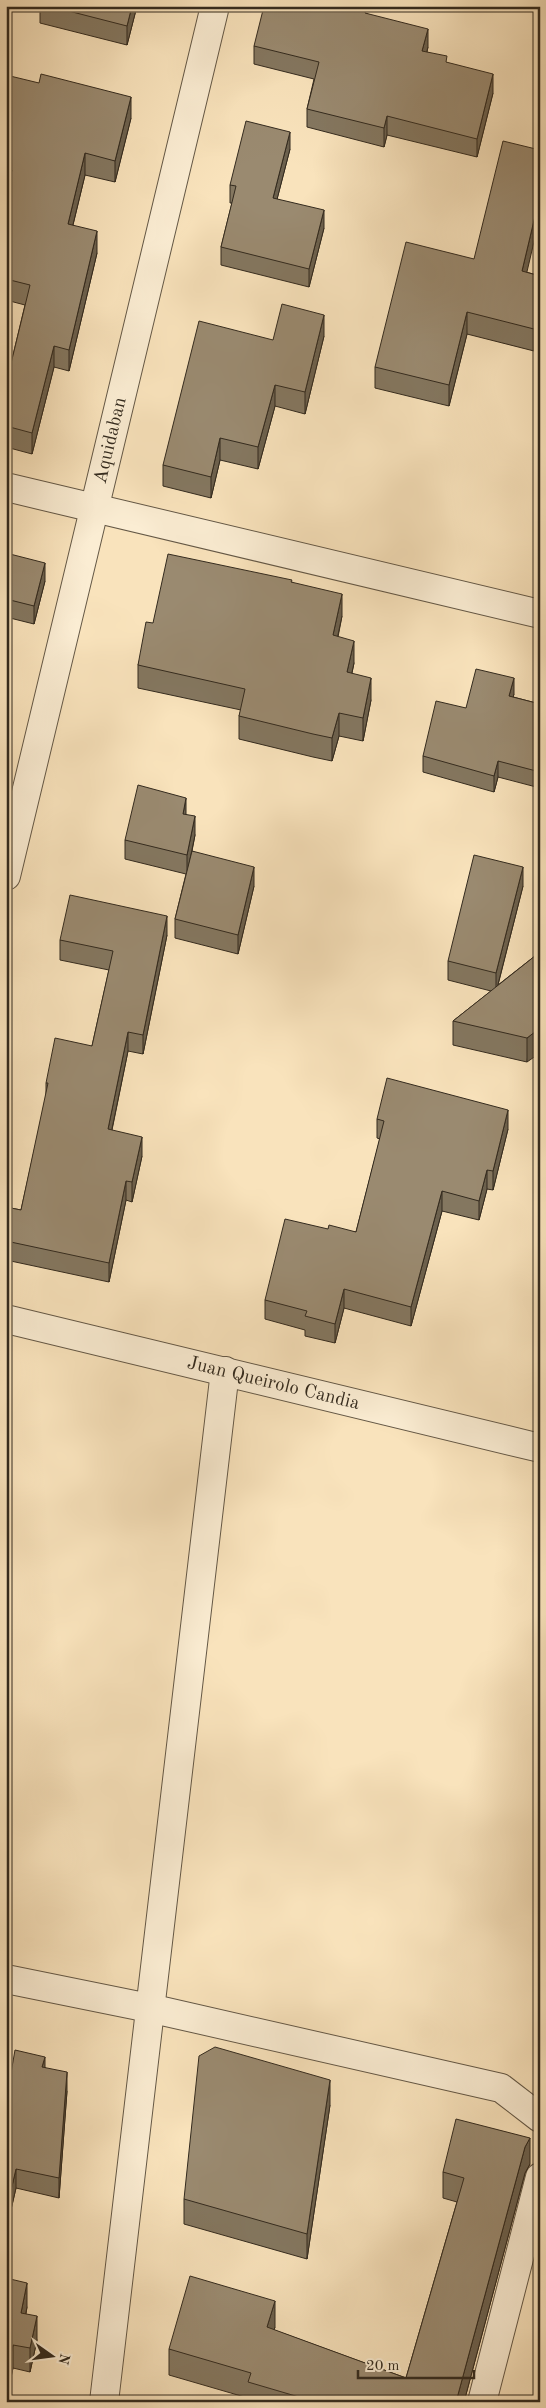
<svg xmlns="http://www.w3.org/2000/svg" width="546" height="2408" font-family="'Old Standard TT',serif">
  <rect width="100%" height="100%" fill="#f9e3bc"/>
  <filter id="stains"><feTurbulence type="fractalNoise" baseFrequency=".004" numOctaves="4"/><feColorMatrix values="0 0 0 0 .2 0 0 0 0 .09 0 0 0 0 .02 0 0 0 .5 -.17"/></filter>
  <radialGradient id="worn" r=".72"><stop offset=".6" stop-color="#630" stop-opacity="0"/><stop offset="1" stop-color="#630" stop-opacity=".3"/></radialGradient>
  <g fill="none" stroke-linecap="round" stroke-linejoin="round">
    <defs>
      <g id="minor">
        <path d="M 6,487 L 540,614"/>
        <path id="s1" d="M 6,876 L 215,6"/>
        <path d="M 6,1979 L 149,2008 L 501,2088 L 540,2118"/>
        <path d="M 104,2402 L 225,1371"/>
        <path d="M 482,2402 L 540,2177"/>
      </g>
      <g id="tertiary">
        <path id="s2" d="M 6,1319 L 540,1448"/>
      </g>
    </defs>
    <use href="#minor" stroke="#645846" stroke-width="30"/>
    <use href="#tertiary" stroke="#645846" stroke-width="30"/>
    <use href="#minor" stroke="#fbedd3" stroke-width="28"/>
    <use href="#tertiary" stroke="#fbedd3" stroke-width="28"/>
  </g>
  <path fill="#847760" stroke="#332a1e" d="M 40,6 L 137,6 L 127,45 L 40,23 Z
    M 366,13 L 428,47 L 427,52 L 447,63 L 493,93 L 477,157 L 387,135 L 384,147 L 307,127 L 307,109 L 314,79 L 254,64 L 254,46 Z
    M 6,75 L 131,118 L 115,182 L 85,175 L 73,225 L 97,253 L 69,371 L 54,367 L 32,454 L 6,447 L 6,375 L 8,376 L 25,305 L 6,300 L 6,195 L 7,190 L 6,190 Z
    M 290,149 L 277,199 L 324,228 L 309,287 L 221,265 L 221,247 L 232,203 L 230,203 L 230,185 Z
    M 526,272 L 540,276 L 534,351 L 467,334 L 449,406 L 375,388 L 375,367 Z
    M 324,336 L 305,414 L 275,406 L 258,469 L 220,460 L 211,498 L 163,486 L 163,465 L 273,340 Z
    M 6,553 L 45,581 L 34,624 L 6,617 Z
    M 292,582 L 342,616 L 338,637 L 354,663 L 352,673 L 371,700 L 363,741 L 339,736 L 332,761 L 313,757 L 239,739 L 239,716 L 241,710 L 138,688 L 138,665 L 153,623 Z
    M 514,694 L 513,697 L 540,704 L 540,788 L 498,777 L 494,792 L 423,772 L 423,756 L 466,708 Z
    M 186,814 L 195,835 L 192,851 L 254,886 L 238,954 L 175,938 L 175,919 L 186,874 L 125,859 L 125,840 Z
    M 523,886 L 498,985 L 540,952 L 527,1062 L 453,1045 L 453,1021 L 491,991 L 448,980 L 448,961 Z
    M 167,935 L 143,1054 L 128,1051 L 112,1130 L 142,1156 L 132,1202 L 126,1200 L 109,1282 L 6,1260 L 6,1207 L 21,1210 L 46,1097 L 46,1083 L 92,1046 L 109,970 L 60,960 L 60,940 Z
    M 377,1119 L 508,1129 L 493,1190 L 487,1189 L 479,1220 L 442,1211 L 411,1326 L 344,1308 L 335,1343 L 305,1336 L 305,1330 L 265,1319 L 265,1300 L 328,1229 L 356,1232 L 380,1139 L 377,1138 Z
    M 45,2067 L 67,2091 L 59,2198 L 16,2188 L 6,2231 L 6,2072 L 11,2073 Z
    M 330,2105 L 307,2259 L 184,2224 L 184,2199 Z
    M 530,2164 L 525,2173 L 464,2402 L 248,2402 L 248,2398 L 169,2375 L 169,2349 L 275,2327 L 274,2330 L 406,2378 L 457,2202 L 443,2198 L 443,2172 Z
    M 6,2278 L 27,2307 L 26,2314 L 37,2340 L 30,2372 L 13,2368 L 7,2396 L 6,2396 Z"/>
  <path fill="#6c614e" stroke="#332a1e" d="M 132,6 L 137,6 L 127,45 L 127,26 Z
    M 428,29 L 428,47 L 422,69 L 422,51 Z
    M 493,74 L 493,93 L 477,157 L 477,139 Z
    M 131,97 L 131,118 L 115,182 L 115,161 Z
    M 387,116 L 387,135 L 384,147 L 384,128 Z
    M 290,132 L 290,149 L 273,215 L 273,198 Z
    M 85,153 L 85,175 L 68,245 L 68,224 Z
    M 540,195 L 540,216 L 522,293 L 522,271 Z
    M 324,210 L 324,228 L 309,287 L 309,269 Z
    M 97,231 L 97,253 L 69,371 L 69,350 Z
    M 540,308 L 540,329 L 534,351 L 534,329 Z
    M 467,312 L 467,334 L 449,406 L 449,385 Z
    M 324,315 L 324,336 L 305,414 L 305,392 Z
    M 54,346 L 54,367 L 32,454 L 32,433 Z
    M 275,385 L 275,406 L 258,469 L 258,447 Z
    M 220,438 L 220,460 L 211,498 L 211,477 Z
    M 45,563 L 45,581 L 34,624 L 34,606 Z
    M 342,594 L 342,616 L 333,658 L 333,635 Z
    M 354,641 L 354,663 L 347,695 L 347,672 Z
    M 371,678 L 371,700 L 363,741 L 363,718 Z
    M 514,678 L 514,694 L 509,712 L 509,696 Z
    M 339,713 L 339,736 L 332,761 L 332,738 Z
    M 498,761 L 498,777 L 494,792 L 494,776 Z
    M 186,798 L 186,817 L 183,814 Z
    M 195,816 L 195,835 L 187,874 L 187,855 Z
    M 254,867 L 254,886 L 238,954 L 238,935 Z
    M 523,867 L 523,886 L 496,992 L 496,973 Z
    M 167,916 L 167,935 L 143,1054 L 143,1035 Z
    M 540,1028 L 540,1053 L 527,1062 L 527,1038 Z
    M 128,1032 L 128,1051 L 108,1148 L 108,1129 Z
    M 508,1110 L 508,1129 L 493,1190 L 493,1171 Z
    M 142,1137 L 142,1156 L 132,1202 L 132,1182 Z
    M 487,1170 L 487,1189 L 479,1220 L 479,1201 Z
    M 126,1181 L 126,1200 L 109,1282 L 109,1263 Z
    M 442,1191 L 442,1211 L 411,1326 L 411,1307 Z
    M 344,1289 L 344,1308 L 335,1343 L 335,1324 Z
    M 45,2057 L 45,2076 L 42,2067 Z
    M 67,2072 L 67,2091 L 59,2198 L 59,2178 Z
    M 330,2080 L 330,2105 L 307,2259 L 307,2234 Z
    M 530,2138 L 530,2164 L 525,2173 L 464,2402 L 456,2402 L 525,2147 Z
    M 16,2169 L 16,2188 L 6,2231 L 6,2212 Z
    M 27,2283 L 27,2307 L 21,2337 L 21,2313 Z
    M 275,2301 L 275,2327 L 267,2354 L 267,2327 Z
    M 37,2316 L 37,2340 L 30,2372 L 30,2348 Z
    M 13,2345 L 13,2368 L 7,2396 L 7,2372 Z"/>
  <path fill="#9a8a70" stroke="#332a1e" d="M 49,6 L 132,6 L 127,26 Z
    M 264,6 L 352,6 L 366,10 L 365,13 L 428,29 L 422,51 L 447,56 L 446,62 L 493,74 L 477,139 L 387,116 L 384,128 L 307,109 L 319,62 L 254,46 Z
    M 41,74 L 131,97 L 115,161 L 85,153 L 68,224 L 97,231 L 69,350 L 54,346 L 32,433 L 6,426 L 6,375 L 8,376 L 30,285 L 6,279 L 6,195 L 12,170 L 6,169 L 6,155 L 9,142 L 6,141 L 6,75 L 39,83 Z
    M 246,121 L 290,132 L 273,198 L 324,210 L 309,269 L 221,247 L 236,186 L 230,185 Z
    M 503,141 L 540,150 L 540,195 L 522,271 L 540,276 L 540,308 L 534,329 L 467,312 L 449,385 L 375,367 L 406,242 L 474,259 Z
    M 282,304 L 324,315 L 305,392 L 275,385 L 258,447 L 220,438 L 211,477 L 163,465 L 199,321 L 273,340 Z
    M 6,553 L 45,563 L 34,606 L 6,599 Z
    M 168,554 L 292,580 L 291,582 L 342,594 L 333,635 L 354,641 L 347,672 L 371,678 L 363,718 L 339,713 L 332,738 L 313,734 L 239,716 L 245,689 L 138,665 L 146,622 L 153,623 Z
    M 476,669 L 514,678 L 509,696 L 540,704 L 540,772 L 498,761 L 494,776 L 423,756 L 436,701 L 466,708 Z
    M 138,785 L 186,798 L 183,814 L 195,816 L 187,855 L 125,840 Z
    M 192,851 L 254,867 L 238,935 L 175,919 Z
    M 474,855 L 523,867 L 496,973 L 448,961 Z
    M 70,895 L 167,916 L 143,1035 L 128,1032 L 108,1129 L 142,1137 L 132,1182 L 126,1181 L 109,1263 L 6,1241 L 6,1207 L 21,1210 L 48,1083 L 46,1083 L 55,1038 L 92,1046 L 113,951 L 60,940 Z
    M 540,952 L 540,1028 L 527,1038 L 453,1021 Z
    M 387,1078 L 508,1110 L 493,1171 L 487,1170 L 479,1201 L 442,1191 L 411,1307 L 344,1289 L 335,1324 L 305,1316 L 307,1311 L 265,1300 L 285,1219 L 328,1229 L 329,1225 L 356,1232 L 384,1121 L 377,1119 Z
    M 215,2047 L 330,2080 L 307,2234 L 184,2199 L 199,2056 Z
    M 15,2050 L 45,2057 L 42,2067 L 67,2072 L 59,2178 L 16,2169 L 6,2212 L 6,2072 L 11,2073 Z
    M 456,2119 L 530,2138 L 525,2147 L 456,2402 L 298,2402 L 299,2397 L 248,2382 L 251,2373 L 169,2349 L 190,2276 L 275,2301 L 267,2327 L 406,2378 L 464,2178 L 443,2172 Z
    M 6,2278 L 27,2283 L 21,2313 L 37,2316 L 30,2348 L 13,2345 L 7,2372 L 6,2372 Z"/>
  <g text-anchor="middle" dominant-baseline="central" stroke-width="4" stroke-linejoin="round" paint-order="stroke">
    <g font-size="19" fill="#332a1e" stroke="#fbedd3">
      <text stroke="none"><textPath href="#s1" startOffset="448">Aquidaban</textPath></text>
      <text stroke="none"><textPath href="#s2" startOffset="275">Juan Queirolo Candia</textPath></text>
    </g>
  </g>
  <rect width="546" height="2408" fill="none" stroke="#f9e3bc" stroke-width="25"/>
  <rect x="8" y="8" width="531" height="2393" fill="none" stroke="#332a1e" stroke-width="2.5"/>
  <rect x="12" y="12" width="521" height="2383" fill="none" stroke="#332a1e"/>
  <g transform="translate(52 2356) rotate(104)" stroke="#fbedd3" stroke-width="4" paint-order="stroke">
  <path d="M0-4L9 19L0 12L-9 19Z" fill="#332a1e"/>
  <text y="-8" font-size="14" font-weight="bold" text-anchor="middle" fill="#332a1e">N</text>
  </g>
  <path d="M358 2370v8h116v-8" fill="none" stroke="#332a1e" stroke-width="2.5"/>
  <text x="366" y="2370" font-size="15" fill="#332a1e" stroke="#fbedd3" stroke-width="4" paint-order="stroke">20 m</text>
  <rect width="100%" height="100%" filter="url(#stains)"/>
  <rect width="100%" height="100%" fill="url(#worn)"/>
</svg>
